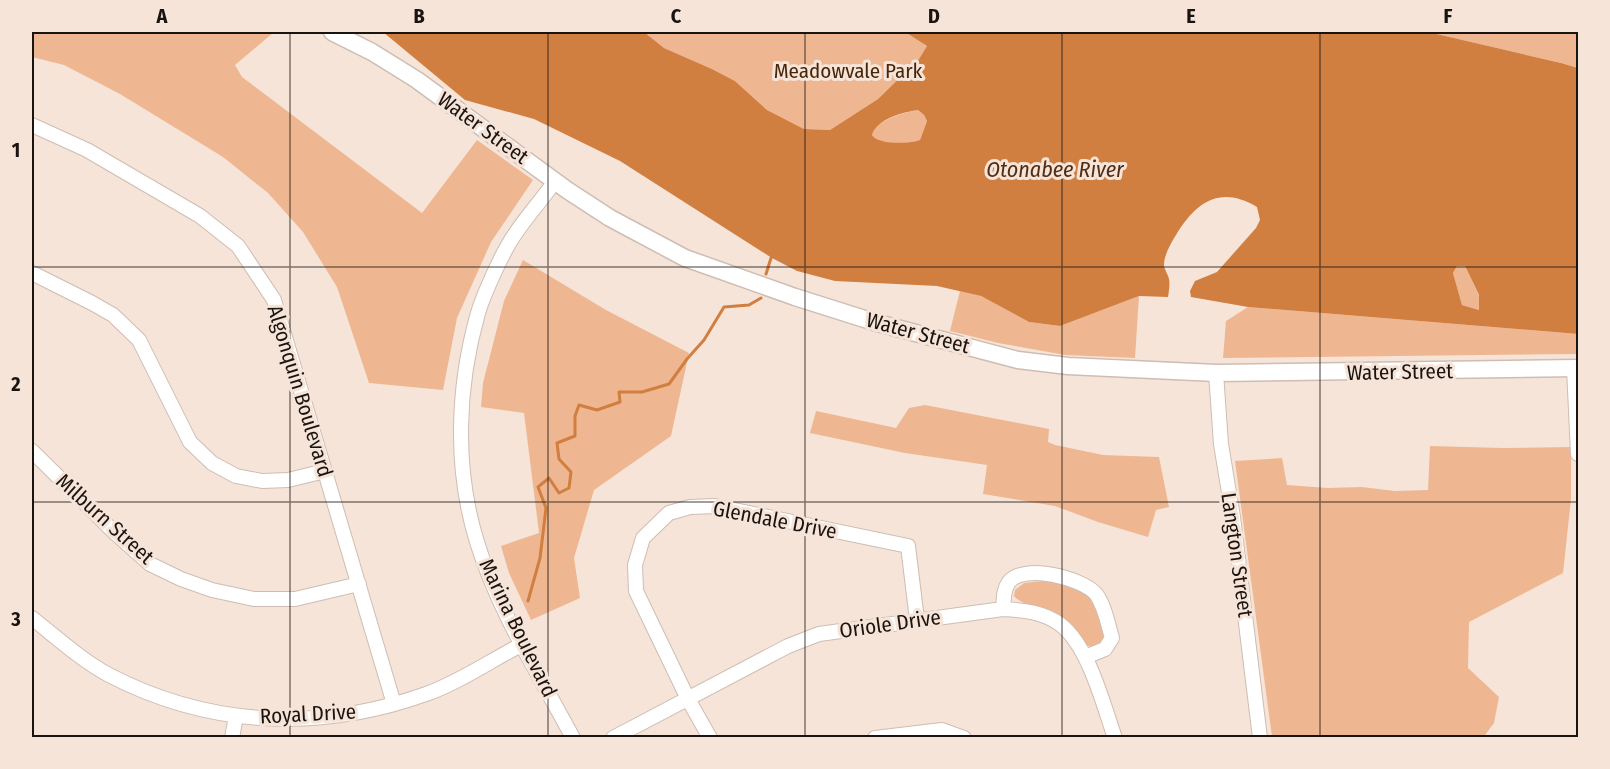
<svg xmlns="http://www.w3.org/2000/svg" width="1610" height="769" font-family="'Fira Sans Condensed',sans-serif">
  <rect width="100%" height="100%" fill="#f6e4d9"/>
  <path fill="#efb791" d="M 32,32 L 274,32 L 235,65 L 242,77 L 422,213 L 477,140 L 533,180 L 491,242 L 457,318 L 443,390 L 369,383 L 337,287 L 303,232 L 268,193 L 223,157 L 120,94 L 64,65 L 32,57 Z
    M 644,32 L 905,32 L 927,46 L 919,59 L 878,99 L 830,130 L 804,129 L 767,110 L 735,81 L 712,69 L 664,48 Z
    M 1428,32 L 1578,32 L 1578,68 L 1561,63 Z
    M 918,110 L 924,115 L 927,121 L 920,140 C 908,145 879,146 872,135 C 878,119 902,113 918,110 Z
    M 523,260 L 606,310 L 689,353 L 671,436 L 594,490 L 574,558 L 580,598 L 531,620 L 509,573 L 501,546 L 539,533 L 524,413 L 481,407 L 483,383 L 504,301 Z
    M 1457,266 L 1465,266 L 1479,296 L 1479,310 L 1462,305 L 1453,273 Z
    M 960,291 L 981,296 L 1029,322 L 1060,326 L 1139,296 L 1135,358 L 1065,355 L 998,343 L 950,331 Z
    M 1248,307 L 1578,334 L 1578,354 L 1223,358 L 1226,321 Z
    M 925,405 L 1049,429 L 1048,442 L 1055,445 L 1103,455 L 1159,457 L 1169,507 L 1156,510 L 1148,537 L 1098,522 L 1055,506 L 983,494 L 987,465 L 905,453 L 810,433 L 816,411 L 896,428 L 909,408 Z
    M 1430,446 L 1503,448 L 1571,447 L 1571,499 L 1563,573 L 1469,622 L 1468,668 L 1499,697 L 1494,723 L 1485,735 L 1486,737 L 1272,737 L 1235,461 L 1282,458 L 1287,485 L 1328,488 L 1362,487 L 1395,491 L 1428,490 Z
    M 1052,580 C 1094,594 1097,597 1106,641 C 1101,645 1096,648 1089,646 C 1075,641 1066,621 1053,614 C 1042,607 1022,606 1014,596 L 1015,590 L 1024,583 Z"/>
  <path fill="#d17f40" fill-rule="evenodd" d="M 383,32 L 644,32 L 664,48 L 712,69 L 735,81 L 767,110 L 804,129 L 830,130 L 878,99 L 919,59 L 927,46 L 905,32 L 1428,32 L 1561,63 L 1578,68 L 1578,334 L 1248,307 L 1191,297 L 1190,291 L 1195,281 L 1217,272 L 1256,228 L 1260,220 L 1257,207 C 1220,185 1196,202 1176,235 C 1171,243 1164,255 1164,265 C 1164,269 1168,274 1169,279 C 1170,284 1169,291 1168,297 L 1139,296 L 1060,326 L 1029,322 L 981,296 L 937,286 L 835,281 L 797,271 L 772,258 L 620,161 L 534,119 L 465,100 ZM 918,110 L 924,115 L 927,121 L 920,140 C 909,144 878,145 872,135 C 877,119 903,112 918,110 ZM 1457,266 L 1465,266 L 1479,295 L 1479,310 L 1462,305 L 1453,273 Z"/>
  <g fill="none" stroke-linecap="round" stroke-linejoin="round">
    <path stroke="#d17f40" stroke-width="3" d="M 766,274 L 771,258
      M 528,601 L 540,558 L 546,508 L 538,487 L 549,478 L 559,493 L 569,488 L 571,472 L 559,459 L 557,443 L 575,436 L 575,416 L 579,405 L 597,410 L 620,402 L 619,392 L 642,392 L 669,384 L 687,359 L 704,340 L 724,307 L 749,305 L 761,298"/>
    <defs>
      <path id="minor" d="M 32,125 L 87,150 L 200,216 L 238,246 L 274,300 L 394,704
        M 555,181 C 540,203 520,223 507,247 C 498,263 483,296 478,313 C 457,387 454,468 477,542 C 498,611 539,674 573,738
        M 32,273 L 92,303 L 113,315 L 139,340 L 190,442 L 212,463 L 236,476 L 262,481 L 288,480 L 325,471
        M 1574,368 L 1578,454
        M 1216,373 L 1221,444 L 1233,517 L 1260,738
        M 32,451 L 114,532 L 150,564 L 181,579 L 212,590 L 254,599 L 295,599 L 359,584
        M 1003,609 C 1004,599 1003,590 1009,582 C 1024,563 1082,578 1096,594 C 1105,606 1108,625 1112,638 L 1105,649 L 1085,657
        M 32,618 C 56,637 81,660 109,675 C 209,727 320,732 426,694 C 460,682 491,660 523,644
        M 232,738 L 236,716
        M 613,738 L 788,646 L 819,634 L 1003,609 C 1023,610 1044,612 1061,625 C 1089,647 1103,704 1115,738
        M 710,738 L 688,699 L 636,591 L 635,565 L 643,538 L 669,513 L 690,507 L 715,506 L 908,546 L 917,620
        M 875,738 L 942,730 L 964,738"/>
      <path id="major" d="M 332,32 L 372,52 L 417,80 L 567,190 L 610,218 L 685,258 L 795,297 L 874,322 L 1018,360 L 1068,366 L 1216,373 L 1578,368"/>
    </defs>
    <use href="#minor" stroke="#cebdb2" stroke-width="16"/>
    <use href="#major" stroke="#cebdb2" stroke-width="19"/>
    <use href="#minor" stroke="#fff" stroke-width="14"/>
    <use href="#major" stroke="#fff" stroke-width="16"/>
  </g>
  <path fill="none" stroke="#1a1410" stroke-width="1.5" stroke-opacity="0.55" d="M 290,32 L 290,738M 548,32 L 548,738M 805,32 L 805,738M 1062,32 L 1062,738M 1320,32 L 1320,738M 32,267 L 1578,267M 32,502 L 1578,502"/>
  <g text-anchor="middle" dominant-baseline="central" stroke-width="6" stroke-linejoin="round" paint-order="stroke">
    <g font-size="21" fill="#47260b" stroke="#f6e4d9">
      <text x="848" y="71">Meadowvale Park</text>
    </g>
    <g font-size="21" fill="#1a1410" stroke="#f6e4d9">
      <text transform="translate(483 128) rotate(36)">Water Street</text>
      <text transform="translate(918 333) rotate(15)">Water Street</text>
      <text transform="translate(1400 372) rotate(-1)">Water Street</text>
      <text transform="translate(300 391) rotate(73)">Algonquin Boulevard</text>
      <text transform="translate(105 519) rotate(42)">Milburn Street</text>
      <text transform="translate(775 520) rotate(11)">Glendale Drive</text>
      <text transform="translate(1237 555) rotate(82)">Langton Street</text>
      <text transform="translate(890 624) rotate(-8)">Oriole Drive</text>
      <text transform="translate(518 628) rotate(64)">Marina Boulevard</text>
      <text transform="translate(308 714) rotate(-3)">Royal Drive</text>
    </g>
    <g font-size="22" font-style="italic" fill="#502d14" stroke="#f6e4d9">
      <text x="1055" y="169">Otonabee River</text>
    </g>
  </g>
  <rect width="1610" height="769" fill="none" stroke="#f6e4d9" stroke-width="66"/>
  <rect x="33" y="33" width="1544" height="703" fill="none" stroke="#1a1410" stroke-width="2"/>
  <g font-size="20" text-anchor="middle" font-weight="bold" fill="#1a1410">
    <text x="162" y="23">A</text>
    <text x="419" y="23">B</text>
    <text x="676" y="23">C</text>
    <text x="934" y="23">D</text>
    <text x="1191" y="23">E</text>
    <text x="1448" y="23">F</text>
    <text x="16" y="157">1</text>
    <text x="16" y="391">2</text>
    <text x="16" y="626">3</text>
  </g>
</svg>
